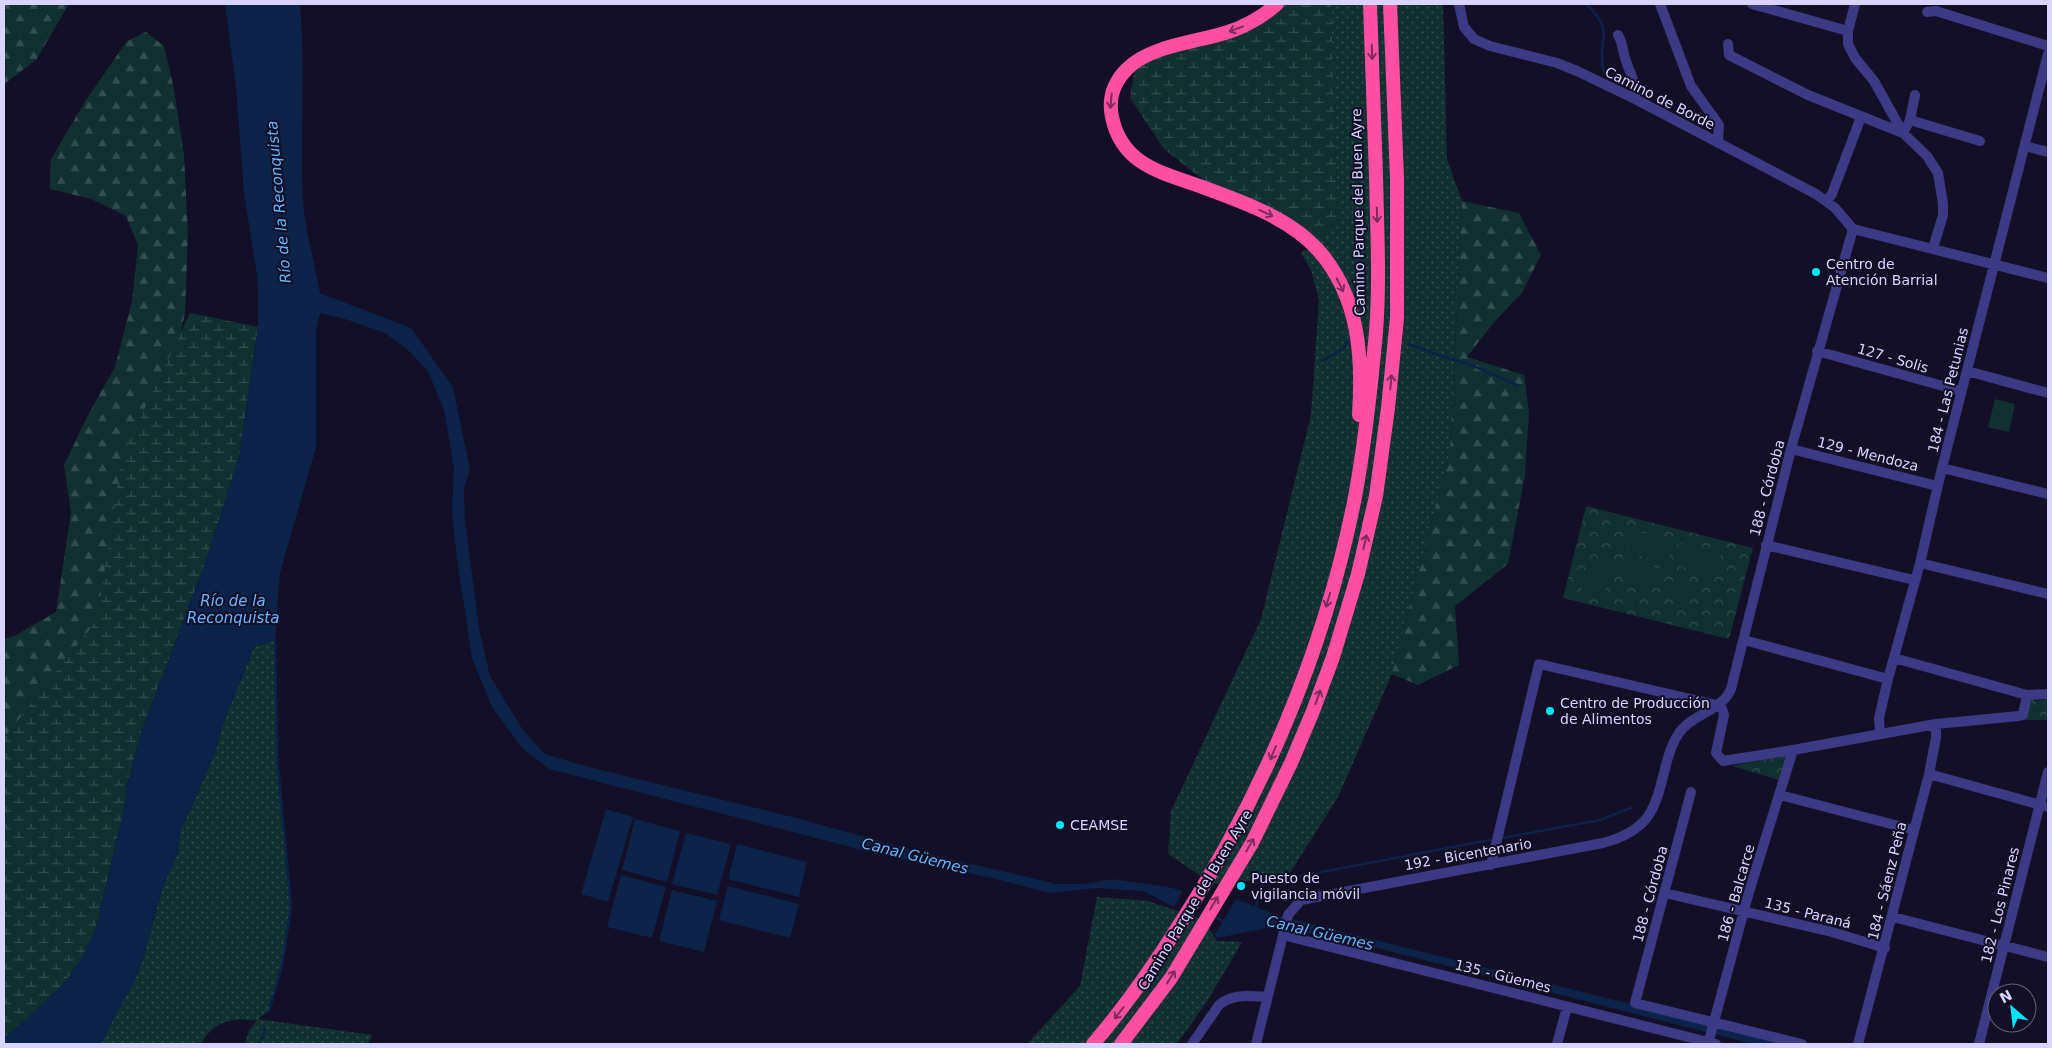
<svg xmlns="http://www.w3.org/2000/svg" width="2052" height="1048" font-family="'DejaVu Sans',sans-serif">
  <defs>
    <pattern id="grass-dots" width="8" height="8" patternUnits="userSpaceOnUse" patternTransform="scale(1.25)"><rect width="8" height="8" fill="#12302f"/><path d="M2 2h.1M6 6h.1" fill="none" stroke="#344d4e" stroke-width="1.8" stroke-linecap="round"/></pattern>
    <pattern id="forest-firs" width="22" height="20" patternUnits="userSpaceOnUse" patternTransform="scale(1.25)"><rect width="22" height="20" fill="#12302f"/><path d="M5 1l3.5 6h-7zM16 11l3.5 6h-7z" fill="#344d4e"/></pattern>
    <pattern id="wetland-marsh" width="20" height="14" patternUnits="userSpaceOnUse" patternTransform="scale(1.25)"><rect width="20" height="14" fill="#12302f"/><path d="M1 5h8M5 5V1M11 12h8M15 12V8" fill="none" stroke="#344d4e"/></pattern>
    <pattern id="park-crowns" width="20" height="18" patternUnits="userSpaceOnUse" patternTransform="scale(1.25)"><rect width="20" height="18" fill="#12302f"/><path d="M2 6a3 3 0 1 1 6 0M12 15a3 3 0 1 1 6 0" fill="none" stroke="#344d4e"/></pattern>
  </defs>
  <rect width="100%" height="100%" fill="#130f26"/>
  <path fill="url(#grass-dots)" d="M 1331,4 L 1443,4 L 1447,159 L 1462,201 L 1450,451 L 1392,674 L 1338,797 L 1290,873 L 1224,886 L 1208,881 L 1168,854 L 1171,811 L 1261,619 L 1311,415 L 1319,300 L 1311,270 L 1301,253 L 1313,245 L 1338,220 Z
    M 275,640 L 277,756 L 291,907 L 282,965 L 269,1011 L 258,1019 L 372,1035 L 368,1044 L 245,1044 L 249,1031 L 257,1020 C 232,1018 214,1020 201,1044 L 101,1044 L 114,1017 L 133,984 L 143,959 L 162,889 L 177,855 L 181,830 L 215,753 L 221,729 L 254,647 Z
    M 1097,897 L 1148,901 L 1204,920 L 1217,941 L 1242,942 L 1208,1000 L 1177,1044 L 1027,1044 L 1080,986 Z"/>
  <path fill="url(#forest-firs)" d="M 4,4 L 69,4 L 36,60 L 4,84 Z
    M 146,32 L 164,46 L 174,89 L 184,155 L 188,235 L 185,313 L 163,416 L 4,919 L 4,639 L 14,636 L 56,612 L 71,512 L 64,465 L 89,413 L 115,367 L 132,301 L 138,245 L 126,216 L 91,199 L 50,189 L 51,159 L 86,100 L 127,41 Z
    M 1462,201 L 1519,213 L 1541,255 L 1522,293 L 1495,321 L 1467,357 L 1524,375 L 1529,412 L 1525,475 L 1508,564 L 1455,606 L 1459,665 L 1418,685 L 1392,674 L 1450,451 Z"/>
  <path fill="url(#wetland-marsh)" d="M 1277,4 L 1331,4 L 1338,220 L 1313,245 L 1221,194 L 1164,149 L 1130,98 L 1136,61 L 1225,33 Z
    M 190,313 L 258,327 L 239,458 L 204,566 L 142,730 L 128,781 L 124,809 L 96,927 L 83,956 L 66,981 L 33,1013 L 4,1038 L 4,738 L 97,620 L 122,456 Z"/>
  <path fill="url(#park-crowns)" d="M 1586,506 L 1753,548 L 1729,639 L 1563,598 Z
    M 2028,698 L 2036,701 L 2048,699 L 2048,720 L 2026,720 Z
    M 1788,754 L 1779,780 L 1732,766 Z"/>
  <path fill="#12302f" d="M 1995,399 L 2015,404 L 2009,432 L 1988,427 Z
    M 1632,530 L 1672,540 L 1667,563 L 1626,552 Z
    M 1679,543 L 1721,553 L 1715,575 L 1674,565 Z
    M 1591,557 L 1613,563 L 1603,601 L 1580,595 Z
    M 1626,559 L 1662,569 L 1657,587 L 1621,578 Z
    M 1679,580 L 1702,586 L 1699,598 L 1676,592 Z"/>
  <path fill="#0c2248" d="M 225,4 L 300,4 C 306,69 300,134 303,199 C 305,231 315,262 320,293 L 411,328 L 453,387 L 470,470 L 464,488 L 465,521 L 479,628 L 490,676 L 523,730 L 545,754 L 585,766 L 796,818 L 916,851 L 1057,884 L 1084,884 L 1112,879 L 1168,887 L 1183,891 L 1174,907 L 1143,891 L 1097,888 L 1049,893 L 992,878 L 866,851 L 549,769 L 522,748 L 492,707 L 472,658 L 457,560 L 452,513 L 454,468 L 444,410 L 428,371 L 408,350 L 385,333 L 345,319 L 320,313 L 316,330 L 316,447 L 280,573 L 275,640 L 254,647 L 221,729 L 215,753 L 181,830 L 177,855 L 162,889 L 143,959 L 133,984 L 114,1017 L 101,1044 L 4,1044 L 4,1038 L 33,1013 L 66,981 L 83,956 L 96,927 L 124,809 L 128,781 L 142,730 L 204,566 L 239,458 L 258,327 L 258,297 L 257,275 L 244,193 L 236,87 Z
    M 606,809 L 633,817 L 608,902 L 581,894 Z
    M 635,819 L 680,831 L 667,882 L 622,870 Z
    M 686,833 L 731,844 L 717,895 L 672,884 Z
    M 737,844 L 807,862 L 799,897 L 728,879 Z
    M 621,875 L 666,887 L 652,938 L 607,927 Z
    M 728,886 L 799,904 L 790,938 L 719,920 Z
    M 672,890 L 717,901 L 704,952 L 659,941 Z
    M 1236,899 L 1279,916 L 1790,1044 L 1753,1044 L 1377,948 L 1276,926 L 1218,938 L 1215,934 Z"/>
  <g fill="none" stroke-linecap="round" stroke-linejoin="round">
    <path stroke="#0c2248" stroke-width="2.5" d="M 1586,4 C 1618,33 1595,40 1604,73
      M 1409,344 L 1438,355 L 1469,364 L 1517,385
      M 1322,361 L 1344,348 L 1346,343 L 1352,341
      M 1502,838 L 1600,820 L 1631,808
      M 1255,909 L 1263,883 L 1490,840
      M 1214,916 L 1224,922
      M 269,1011 L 282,965 L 291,907 L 277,756 L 275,640
      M 260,1044 L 265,1028"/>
    <path stroke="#3d3a85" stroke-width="10" d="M 1459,4 L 1464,27 L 1474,39 L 1490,46 L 1557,63 L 1577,71 L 1637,100 L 1816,194 L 1835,208 L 1853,229
      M 1660,4 L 1691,86 L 1719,125 L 1718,143
      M 1752,4 L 1848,31
      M 1855,4 L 1848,31 L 1848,44 L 1855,58 L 1874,81 L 1903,133
      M 1927,12 L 1936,11 L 2048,46
      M 1618,35 C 1623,43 1622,49 1625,58 C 1630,74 1636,81 1637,100
      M 1728,44 L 1729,55 L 1808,95 L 1903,133 L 1927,156 L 1938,173 L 1943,204 L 1943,215 L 1933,248
      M 1910,120 L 1915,95
      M 1903,133 L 1910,120 L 1980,141
      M 2025,146 L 2048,152
      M 1826,201 L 1832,194 L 1861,117
      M 1853,229 L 2048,278
      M 1817,351 L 1961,391
      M 1967,371 L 2048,393
      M 1791,449 L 1937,486
      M 1942,468 L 2048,494
      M 1766,545 L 1914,580
      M 1920,563 L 2048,594
      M 1744,640 L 1888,679
      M 1894,658 L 2027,695 L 2048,694
      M 1880,734 L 1879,718 L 1888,679 L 1920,563 L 1942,468 L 2048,54
      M 1929,774 L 2048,807
      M 1691,792 L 1635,1003 L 1802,1044
      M 1780,795 L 1914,830
      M 1491,865 L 1539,664 L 1717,705 L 1722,709 L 1724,715 L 1716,753 L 1723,761 L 1793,750 L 1936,724 L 2019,716 L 2023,715 L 2027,695
      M 1665,893 L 1832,932 L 1885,948
      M 1893,917 L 2048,957
      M 1283,935 L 1716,1044
      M 1192,1044 L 1219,1005 C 1233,993 1250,996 1267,997
      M 1256,1044 L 1288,915 L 1301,900 L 1603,843 C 1651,830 1655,809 1666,765 C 1669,753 1672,743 1679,733 C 1692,714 1723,710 1731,689 L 1791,449 L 1853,229
      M 1557,1044 L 1567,1007
      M 1708,1044 L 1749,892 L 1793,750
      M 1858,1044 L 1929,774 L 1936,738 L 1936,724
      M 1979,1044 L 2048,772"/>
    <path stroke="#ff4fa3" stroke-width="14" d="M 1277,4 C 1262,17 1245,27 1225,33 C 1196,42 1149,46 1127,69 C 1114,82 1108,98 1112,117 C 1121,161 1155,171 1194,184 C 1216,192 1239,200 1260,210 C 1282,220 1303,233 1319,251 C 1359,297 1363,356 1359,415
      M 1093,1044 C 1125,1007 1152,968 1178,927 C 1262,797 1325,650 1355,497 C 1365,443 1371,387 1376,332 C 1380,280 1377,228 1376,176 C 1374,119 1372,61 1370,4
      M 1121,1044 L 1171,978 L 1252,843 L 1291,763 L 1313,711 L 1333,657 L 1358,574 L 1376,496 L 1388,408 L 1397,318 L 1397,178 L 1390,4"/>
  </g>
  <defs><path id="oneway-shaft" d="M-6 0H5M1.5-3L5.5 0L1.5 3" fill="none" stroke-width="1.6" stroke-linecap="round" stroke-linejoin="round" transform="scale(1.25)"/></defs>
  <g stroke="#7d2c5e">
    <use href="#oneway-shaft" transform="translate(1236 29) rotate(159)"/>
    <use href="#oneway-shaft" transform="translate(1372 52) rotate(88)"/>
    <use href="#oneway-shaft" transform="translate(1111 101) rotate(95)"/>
    <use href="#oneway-shaft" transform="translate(1266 213) rotate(25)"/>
    <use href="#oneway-shaft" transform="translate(1377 215) rotate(88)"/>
    <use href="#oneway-shaft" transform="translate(1340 285) rotate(63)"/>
    <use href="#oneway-shaft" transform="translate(1391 382) rotate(-84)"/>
    <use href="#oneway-shaft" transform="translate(1365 542) rotate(-77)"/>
    <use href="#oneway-shaft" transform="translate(1328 600) rotate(107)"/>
    <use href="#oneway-shaft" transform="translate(1318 697) rotate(-70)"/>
    <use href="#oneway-shaft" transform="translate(1273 753) rotate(113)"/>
    <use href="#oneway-shaft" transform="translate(1250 845) rotate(-60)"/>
    <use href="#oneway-shaft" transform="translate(1214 903) rotate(-59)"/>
    <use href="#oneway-shaft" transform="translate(1171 977) rotate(-58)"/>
    <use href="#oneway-shaft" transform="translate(1119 1013) rotate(128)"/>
  </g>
  <g fill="#00e5ff" stroke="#130f26" stroke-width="2">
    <circle cx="1816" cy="272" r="5"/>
    <circle cx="1550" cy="711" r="5"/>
    <circle cx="1060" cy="825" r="5"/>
    <circle cx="1241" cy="886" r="5"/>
  </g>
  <g text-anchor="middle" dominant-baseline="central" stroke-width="4" stroke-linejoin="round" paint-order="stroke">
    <g font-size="14" fill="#d9d4ff" stroke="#130f26">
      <text transform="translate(1660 98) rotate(27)">Camino de Borde</text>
      <text transform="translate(1358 212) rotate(-91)">Camino Parque del Buen Ayre</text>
      <text transform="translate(1893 358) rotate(16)">127 - Solis</text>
      <text transform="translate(1948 390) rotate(-76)">184 - Las Petunias</text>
      <text transform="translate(1868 454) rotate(14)">129 - Mendoza</text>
      <text transform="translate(1767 488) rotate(-75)">188 - Córdoba</text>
      <text transform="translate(1468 854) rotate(-10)">192 - Bicentenario</text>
      <text transform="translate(1887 881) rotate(-76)">184 - Sáenz Peña</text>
      <text transform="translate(1736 893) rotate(-74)">186 - Balcarce</text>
      <text transform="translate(1650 894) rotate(-75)">188 - Córdoba</text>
      <text transform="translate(1195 900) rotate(-59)">Camino Parque del Buen Ayre</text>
      <text transform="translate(2000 905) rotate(-76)">182 - Los Pinares</text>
      <text transform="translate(1808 913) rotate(14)">135 - Paraná</text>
      <text transform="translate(1503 976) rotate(14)">135 - Güemes</text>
    </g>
    <g font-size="14" fill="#d9d4ff" stroke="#130f26" text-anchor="start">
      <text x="1826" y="264">Centro de<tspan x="1826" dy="16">Atención Barrial</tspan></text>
      <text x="1560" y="703">Centro de Producción<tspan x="1560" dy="16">de Alimentos</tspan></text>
      <text x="1070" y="825">CEAMSE</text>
      <text x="1251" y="878">Puesto de<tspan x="1251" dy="16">vigilancia móvil</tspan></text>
    </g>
    <g font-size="15" font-style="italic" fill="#62b6ff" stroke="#130f26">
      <text transform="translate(279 202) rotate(-95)">Río de la Reconquista</text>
      <text x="233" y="601">Río de la<tspan x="233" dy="17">Reconquista</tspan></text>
      <text transform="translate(915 856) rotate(14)">Canal Güemes</text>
      <text transform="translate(1320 933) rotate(13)">Canal Güemes</text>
    </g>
  </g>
  <rect width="2052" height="1048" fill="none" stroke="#d9d4ff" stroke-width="10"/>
  <g transform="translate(2012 1008) rotate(332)"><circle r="24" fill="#130f26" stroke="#625e7d"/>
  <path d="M0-4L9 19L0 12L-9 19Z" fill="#00e5ff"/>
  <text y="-8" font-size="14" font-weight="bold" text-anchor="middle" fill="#d9d4ff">N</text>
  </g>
</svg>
